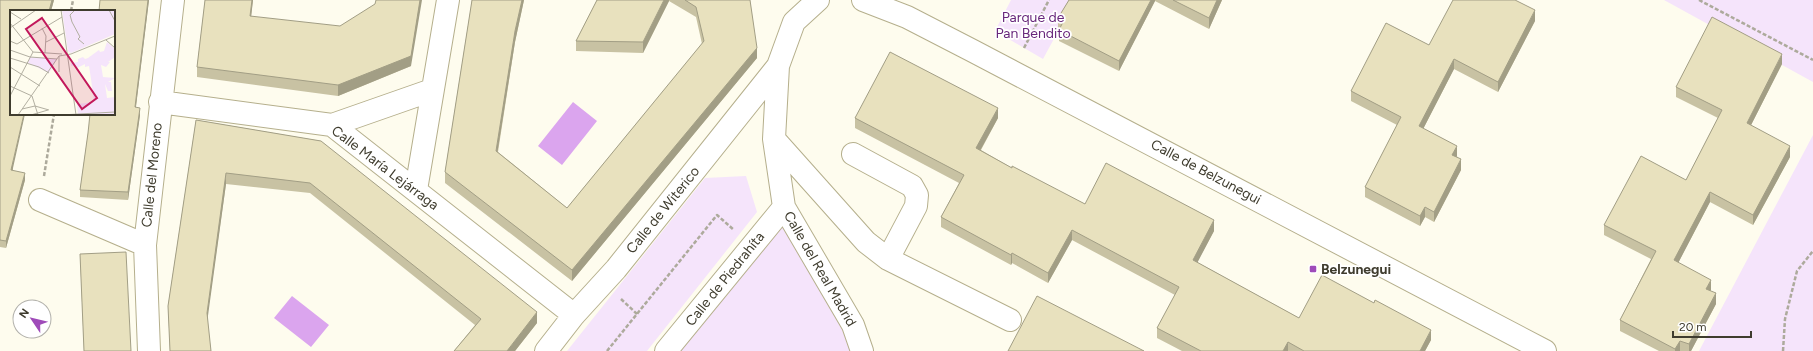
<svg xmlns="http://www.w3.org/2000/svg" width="1813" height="351" font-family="Figtree,sans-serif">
  <rect width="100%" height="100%" fill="#fefcee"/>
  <path fill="#f5e4fb" d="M 1011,0 L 1075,0 L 1043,59 L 995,31 Z
    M 1664,0 L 1813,0 L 1813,82 Z
    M 1813,135 L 1813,351 L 1699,351 Z
    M 746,176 L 757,212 L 647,351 L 567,351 L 705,178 Z
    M 784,207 L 862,351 L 667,351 Z"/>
  <path fill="#dba5ee" d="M 573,102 L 597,121 L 562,165 L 538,146 Z
    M 292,296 L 329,325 L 311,347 L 274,318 Z"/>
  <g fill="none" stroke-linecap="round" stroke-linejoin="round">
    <defs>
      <path id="minor" d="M 818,0 L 794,22 L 778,66 L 774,139 L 784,207 L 853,325 L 862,351
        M 863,0 L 907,17 L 973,51 L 1545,351
        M 160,102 L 332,125 L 574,315
        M 332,125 L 432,90
        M 774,139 L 866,242 L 888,259 L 1010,320
        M 853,154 L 912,186 L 917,195 L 916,206 L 888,259
        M 416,190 L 448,0
        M 40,200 L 145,245
        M 149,351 L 145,245 L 173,0
        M 546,351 L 574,315 L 616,269 L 778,66
        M 666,351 L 784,207"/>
    </defs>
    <use href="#minor" stroke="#b5af8c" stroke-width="24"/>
    <path stroke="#adaa9c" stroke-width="2.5" stroke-dasharray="4 2" stroke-linecap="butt" d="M 1699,0 L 1813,60
      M 71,11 L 73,0
      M 1024,48 L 1049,0
      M 44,176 L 54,114
      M 621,299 L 637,314
      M 607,351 L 717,215 L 734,230
      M 1783,351 L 1785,319 L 1797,271 L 1813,251"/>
    <use href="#minor" stroke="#fff" stroke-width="22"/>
  </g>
  <path fill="#c8c2a3" d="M 0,0 L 54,0 L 51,11 L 11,11 L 13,170 L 25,180 L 6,248 L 0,247 Z
    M 100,0 L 149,0 L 136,107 L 140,115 L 128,200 L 80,197 L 80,190 L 88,133 L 114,114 Z
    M 205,0 L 253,0 L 251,16 L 411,66 L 338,96 L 197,77 L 197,67 Z
    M 472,0 L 524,0 L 515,42 L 498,152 L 567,208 L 702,44 L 696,17 L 669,1 L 643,53 L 576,51 L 576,41 L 597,0 L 750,0 L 757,58 L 572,281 L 445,183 L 445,172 Z
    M 1069,0 L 1222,0 L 1209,29 L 1155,1 L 1119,71 L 1059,41 L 1059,30 L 1060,29 L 1058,28 L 1058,18 Z
    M 1535,21 L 1498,92 L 1454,69 L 1423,129 L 1457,156 L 1461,170 L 1434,222 L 1425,217 L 1420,226 L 1365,197 L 1365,187 L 1397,125 L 1351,101 L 1351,91 L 1429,45 Z
    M 1782,64 L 1751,125 L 1790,157 L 1753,225 L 1710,202 L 1678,263 L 1711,290 L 1711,291 L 1716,304 L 1691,351 L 1659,351 L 1620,331 L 1620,320 L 1651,259 L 1604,235 L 1604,225 L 1686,180 L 1718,118 L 1676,97 L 1676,87 Z
    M 855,118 L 998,118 L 981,150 L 1012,168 L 1085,204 L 1214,231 L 1197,262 L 1299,318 L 1431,340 L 1425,351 L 1182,351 L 1157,338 L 1157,328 L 1175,295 L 1072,240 L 1048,283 L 1012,263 L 1011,265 L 941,227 L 941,217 L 959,183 L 855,128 Z
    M 196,120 L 321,141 L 537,323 L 515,351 L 454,351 L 475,325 L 310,193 L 226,184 L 207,318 L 211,351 L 170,351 L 168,306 Z
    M 80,254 L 131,351 L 84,351 Z"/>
  <path fill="#a29e85" d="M 52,0 L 54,0 L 51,11 L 49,11 Z
    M 148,0 L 149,0 L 135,114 L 135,107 Z
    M 252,0 L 253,0 L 250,27 L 250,16 Z
    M 420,0 L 422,0 L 411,66 L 338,96 L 338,85 Z
    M 522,0 L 524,0 L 515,42 L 496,161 L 496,151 L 515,31 Z
    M 664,0 L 669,0 L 669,1 L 643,53 L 643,42 Z
    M 1151,0 L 1155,0 L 1155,1 L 1119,71 L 1119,61 Z
    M 1217,0 L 1222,0 L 1209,29 L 1209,18 Z
    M 1535,10 L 1535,21 L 1498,92 L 1498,82 Z
    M 757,48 L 757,58 L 572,281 L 572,270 Z
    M 1782,54 L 1782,64 L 1747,133 L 1747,123 Z
    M 1454,59 L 1454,69 L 1419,137 L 1419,126 Z
    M 140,108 L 140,115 L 128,200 L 128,192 Z
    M 998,108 L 998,118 L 976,158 L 976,148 Z
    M 24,114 L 25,114 L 11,177 L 11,170 Z
    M 1457,146 L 1457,156 L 1452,165 L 1452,155 Z
    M 1790,146 L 1790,157 L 1753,225 L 1753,215 Z
    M 1461,159 L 1461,170 L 1434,222 L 1434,212 Z
    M 25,173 L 25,180 L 6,248 L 6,241 Z
    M 226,173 L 226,184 L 207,323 L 207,313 Z
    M 1710,192 L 1710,202 L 1674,271 L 1674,260 Z
    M 1425,207 L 1425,217 L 1420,226 L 1420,216 Z
    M 1214,220 L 1214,231 L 1193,271 L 1193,260 Z
    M 1072,230 L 1072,240 L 1048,283 L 1048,273 Z
    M 1012,253 L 1012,263 L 1011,265 L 1011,255 Z
    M 1711,280 L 1711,290 L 1706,299 L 1706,289 Z
    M 1716,293 L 1716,304 L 1691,351 L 1689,351 L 1689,344 Z
    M 537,312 L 537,323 L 515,351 L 507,351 Z
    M 1431,330 L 1431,340 L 1425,351 L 1420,351 Z
    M 1680,341 L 1680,351 L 1675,351 L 1675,349 Z
    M 1288,342 L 1288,351 L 1283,351 Z"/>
  <path fill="#e8e1be" stroke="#a29e85" d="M 0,0 L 52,0 L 49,11 L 11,11 L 11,114 L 24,114 L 11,170 L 25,173 L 6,241 L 0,240 Z
    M 100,0 L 148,0 L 135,107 L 140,108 L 128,192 L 80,190 L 88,133 L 90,114 L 114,114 L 114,11 L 99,11 Z
    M 205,0 L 252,0 L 250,16 L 340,26 L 375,4 L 376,0 L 420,0 L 411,56 L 338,85 L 197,67 Z
    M 472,0 L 522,0 L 515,31 L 496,151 L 567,208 L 704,41 L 696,7 L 685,0 L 750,0 L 757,48 L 572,270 L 445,172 Z
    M 597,0 L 664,0 L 643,42 L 576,41 Z
    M 1069,0 L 1151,0 L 1119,61 L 1059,30 L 1064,20 L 1058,18 Z
    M 1173,0 L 1217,0 L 1209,18 Z
    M 1453,0 L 1515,0 L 1535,10 L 1498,82 L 1454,59 L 1419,126 L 1457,146 L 1452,155 L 1461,159 L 1434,212 L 1425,207 L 1420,216 L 1365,187 L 1401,117 L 1351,91 L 1386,23 L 1429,45 Z
    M 1712,17 L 1782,54 L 1747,123 L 1790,146 L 1753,215 L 1710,192 L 1674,260 L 1711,280 L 1706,289 L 1716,293 L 1689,344 L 1680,341 L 1675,349 L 1620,320 L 1656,251 L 1604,225 L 1641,156 L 1686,180 L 1722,110 L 1676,87 Z
    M 890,52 L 998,108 L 976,148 L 1012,168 L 1012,166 L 1085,204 L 1106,163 L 1214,220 L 1193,260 L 1299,318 L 1322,275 L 1374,303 L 1375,300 L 1431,330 L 1420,351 L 1304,351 L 1288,342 L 1283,351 L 1201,351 L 1157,328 L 1179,287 L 1072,230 L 1048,273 L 1012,253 L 1011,255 L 941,217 L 964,175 L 855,118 Z
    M 196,120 L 321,141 L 537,312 L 507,351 L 454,351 L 481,319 L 310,183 L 226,173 L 207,313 L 211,351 L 170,351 L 168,306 Z
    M 126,252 L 131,351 L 84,351 L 80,254 Z
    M 1037,296 L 1144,351 L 1008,351 Z"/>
  <rect fill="#9f4bb9" stroke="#fff" stroke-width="1.5" x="1309" y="265" width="8" height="8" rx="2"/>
  <g text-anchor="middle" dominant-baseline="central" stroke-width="3.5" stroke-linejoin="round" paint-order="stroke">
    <g font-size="14" fill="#68277c" stroke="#fff">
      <text x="1033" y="17">Parque de<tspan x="1033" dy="16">Pan Bendito</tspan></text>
    </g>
    <g font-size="14" fill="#3f3c2e" stroke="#fff">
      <text transform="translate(385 168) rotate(37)">Calle María Lejárraga</text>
      <text transform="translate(1206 172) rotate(28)">Calle de Belzunegui</text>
      <text transform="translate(152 175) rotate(-84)">Calle del Moreno</text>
      <text transform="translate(663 210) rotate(-51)">Calle de Witerico</text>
      <text transform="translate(820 269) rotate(60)">Calle del Real Madrid</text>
      <text transform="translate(725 279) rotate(-51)">Calle de Piedrahíta</text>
    </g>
    <g font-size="14" font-weight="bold" fill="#3f3c2e" stroke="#fff" text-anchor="start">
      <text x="1321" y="269">Belzunegui</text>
    </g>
  </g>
  <g transform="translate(10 10)">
    <rect width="105" height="105" fill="#fefcee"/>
    <path d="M 52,0 L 105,0 L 105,24 L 61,43 L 58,41 ZM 97,32 L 105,39 L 105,47 L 98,52 L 100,52 L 96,57 L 91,55 L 93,67 L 105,68 L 98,72 L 101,72 L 102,81 L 98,81 L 95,74 L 97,88 L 105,87 L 105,105 L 68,105 L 67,94 L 84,92 L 81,69 L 79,56 L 75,57 L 75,54 L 67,58 L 66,55 L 61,56 L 61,53 L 68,52 L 68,49 L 73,47 L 75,49 L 78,48 L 89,40 L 90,42 L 94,41 ZM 20,47 L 47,49 L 39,63 L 18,53 Z" fill="#f5e4fb"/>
    <path fill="none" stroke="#b2afa1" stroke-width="1" d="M 51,0 L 66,105M 65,0 L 60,5 L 62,12 L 70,27 L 68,29 L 74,34M 99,0 L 105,11M 0,2 L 11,9M 0,13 L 23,42 L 52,44M 0,18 L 26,0M 32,18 L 36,26 L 35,43M 96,30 L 105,38M 0,31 L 7,34 L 52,7M 36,32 L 54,23M 0,40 L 20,47 L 47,49M 0,48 L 29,57 L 39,63M 0,57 L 30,76M 49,62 L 49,46M 0,76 L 22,86 L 28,105M 0,86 L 23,42M 12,99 L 25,96 L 39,100M 8,105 L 49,46 L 61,44 L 105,26M 21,105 L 38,100M 51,105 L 105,102"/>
    <path fill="#c2185b" fill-opacity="0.15" stroke="#c2185b" stroke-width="2" d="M 32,8 L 87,88 L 72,99 L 16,19 Z"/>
    <rect width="105" height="105" fill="none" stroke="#3f3c2e" stroke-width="2"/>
  </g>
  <g transform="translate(32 319) rotate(305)"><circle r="19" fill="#ffffff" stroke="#b2b1ab"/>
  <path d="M0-3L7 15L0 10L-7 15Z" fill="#9f4bb9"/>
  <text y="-6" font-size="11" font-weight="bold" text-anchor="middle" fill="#3f3c2e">N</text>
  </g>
  <path d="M1673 331v6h78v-6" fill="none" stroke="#3f3c2e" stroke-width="2"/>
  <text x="1679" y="331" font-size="12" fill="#3f3c2e" stroke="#ffffff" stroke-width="3" paint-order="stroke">20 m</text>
</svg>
